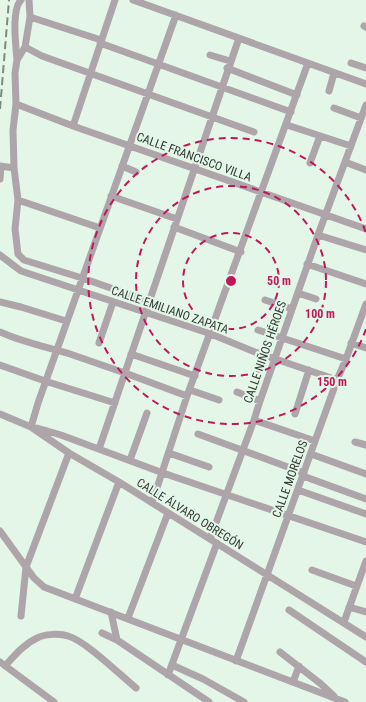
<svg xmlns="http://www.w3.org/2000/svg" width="366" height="702" font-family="'Roboto Condensed',sans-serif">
  <rect width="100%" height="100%" fill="#e3f6e8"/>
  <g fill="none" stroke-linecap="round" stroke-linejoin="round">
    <path stroke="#ada5aa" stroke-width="7" d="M 29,0 L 30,17 L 25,47 L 17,60 L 15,73 L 16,104 L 13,130 L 14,168 L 18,200 L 15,229 L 18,254 L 24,260 L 82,278 L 148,301
      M 133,0 L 366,84
      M 30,17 L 101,40
      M 364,26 L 366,27
      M 100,43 L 291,112
      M 25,47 L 42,56 L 254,132
      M 210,55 L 230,61
      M 17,60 C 16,46 11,10 21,0
      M 351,63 L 366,68
      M 227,68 L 297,95
      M 329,91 L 334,73
      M 16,104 L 73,126 L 366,229
      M 334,108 L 361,118
      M 287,125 L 351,146
      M 73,126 L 115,0
      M 345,162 L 366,170
      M 310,163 L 320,136
      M 0,166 L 14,168
      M 122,166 L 136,172
      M 0,179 L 1,166
      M 111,196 L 177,219
      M 18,200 L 100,228
      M 174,227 L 241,252
      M 318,235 L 366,250
      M 0,255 L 21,271 L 211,334 L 255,352 L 337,380
      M 307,264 L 366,284
      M 298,293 L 316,299
      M 265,300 L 292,309
      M 0,302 L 21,307 L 66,321
      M 258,330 L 346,359
      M 0,332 C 22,342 46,347 70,354 C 109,367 148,381 187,396
      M 99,343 L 113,302
      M 351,343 L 366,348
      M 131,354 L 195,376
      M 0,365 L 45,381 L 115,403
      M 190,390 L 219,400
      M 237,392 L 260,401
      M 0,414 L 31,427 L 69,453 L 119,482 L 366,637
      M 295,414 L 309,370
      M 254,420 L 315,441
      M 31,427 L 38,403 L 176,15
      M 37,428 L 61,435 L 163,473 L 366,542
      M 198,434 L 304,473
      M 355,442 L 366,445
      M 99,449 L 239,38
      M 169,453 L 209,467
      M 311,454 L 366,474
      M 130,460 L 147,413
      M 303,476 L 366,499
      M 298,490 L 366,514
      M 152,503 L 187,396 L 308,63
      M 0,531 L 34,578 L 44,587 L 345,702
      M 210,539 L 254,420 L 260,401 L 318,235 L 366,105
      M 312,570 L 356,586
      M 75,599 L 119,482
      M 349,607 L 366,612
      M 289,610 L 366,662
      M 111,612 L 117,640
      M 21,616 L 26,567 L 69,453
      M 128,618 L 168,513
      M 344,622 L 366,561
      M 102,633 L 117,640 L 209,702
      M 280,652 L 321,684 L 334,696
      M 236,661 L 337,380 L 346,359 L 366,304
      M 0,662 L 54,702
      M 172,665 L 203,679 L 244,702
      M 5,666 C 15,655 24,644 37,638 C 45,634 60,633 68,636 C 86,641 120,675 136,688
      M 168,675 L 217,543
      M 293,682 L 299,666"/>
    <path stroke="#7e8b82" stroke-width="2" stroke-dasharray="8 4" stroke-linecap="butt" d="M 0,109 L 9,0"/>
  </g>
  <g fill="none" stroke="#c2185b" stroke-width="2" stroke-dasharray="7 5">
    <circle cx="231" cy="281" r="48"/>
    <circle cx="231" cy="281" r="95"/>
    <path d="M366 329A143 143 0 1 1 366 233"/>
  </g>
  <g text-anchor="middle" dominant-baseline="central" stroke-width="4" stroke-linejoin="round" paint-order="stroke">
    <g font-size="12" fill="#333a35" stroke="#e3f6e8">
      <text transform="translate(194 157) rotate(20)">CALLE FRANCISCO VILLA</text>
      <text transform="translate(170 310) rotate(19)">CALLE EMILIANO ZAPATA</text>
      <text transform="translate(265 352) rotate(-71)">CALLE NIÑOS HÉROES</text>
      <text transform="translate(290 479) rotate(-70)">CALLE MORELOS</text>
      <text transform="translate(190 514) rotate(32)">CALLE ÁLVARO OBREGÓN</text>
    </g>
  </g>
  <circle cx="231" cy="281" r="6" fill="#c2185b" stroke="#e3f6e8" stroke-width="2"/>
  <g font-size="12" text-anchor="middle" font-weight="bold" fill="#c2185b" stroke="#e3f6e8" stroke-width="4" stroke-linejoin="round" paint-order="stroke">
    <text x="279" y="285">50 m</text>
    <text x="320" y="318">100 m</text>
    <text x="332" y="386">150 m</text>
  </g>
</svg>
